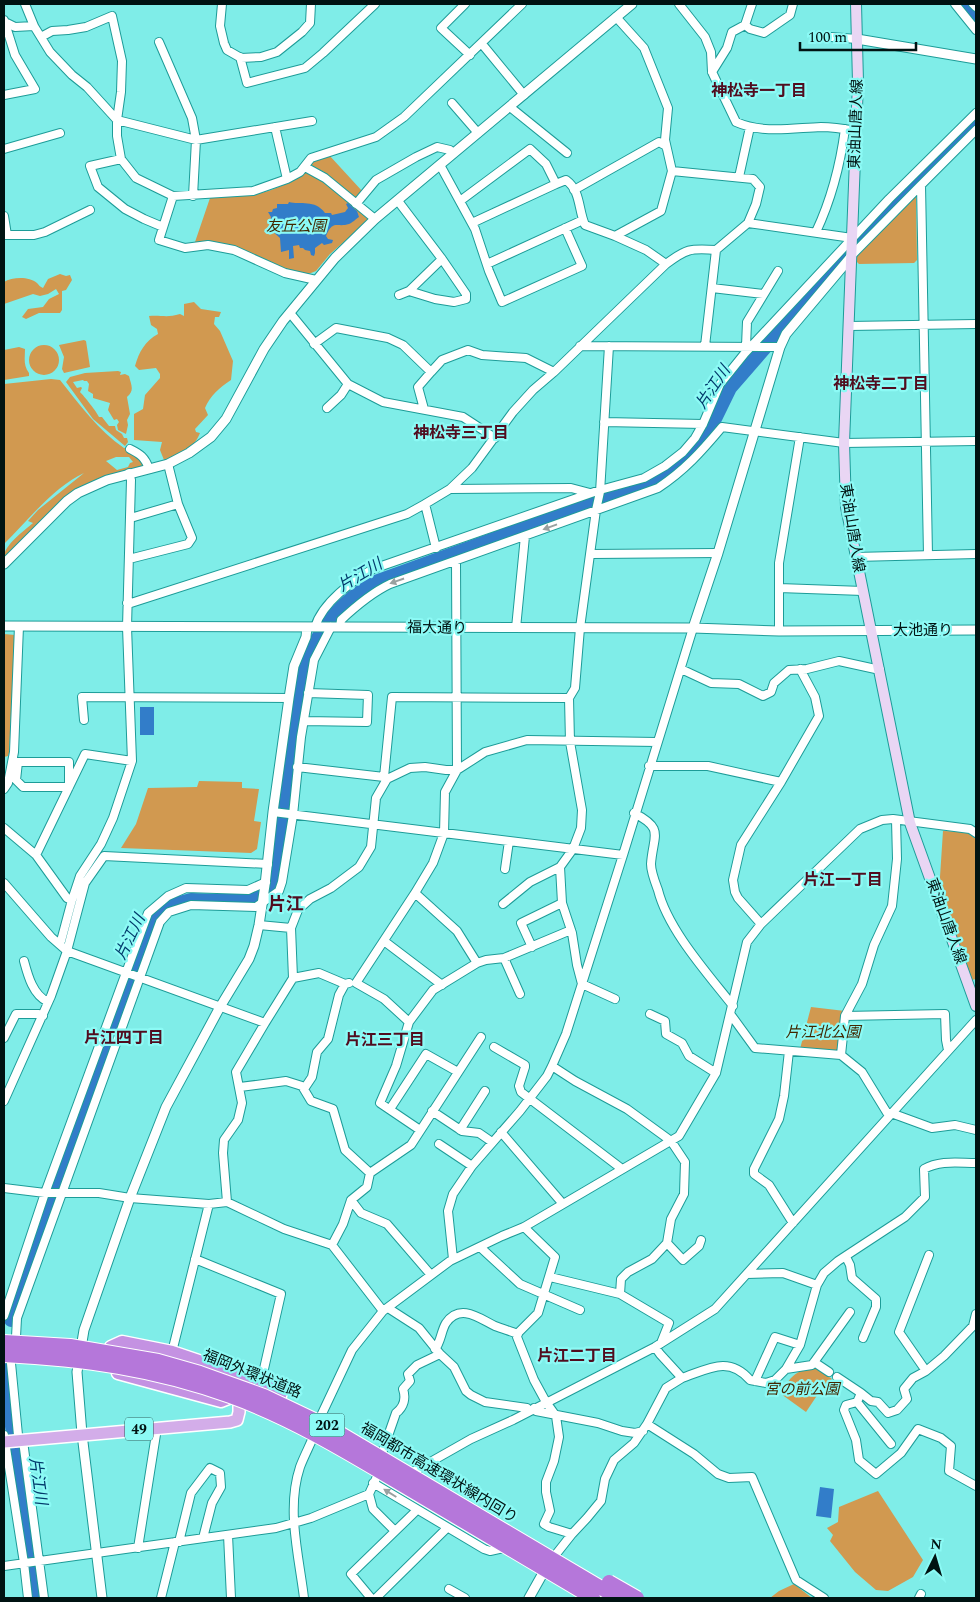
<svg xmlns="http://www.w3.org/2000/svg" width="980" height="1602" font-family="Spectral,'Noto Sans JP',serif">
  <rect width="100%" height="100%" fill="#7fede8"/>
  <path fill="#d19950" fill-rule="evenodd" d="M 329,155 L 363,192 L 354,199 L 324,172 L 309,164 Z
    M 306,170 L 322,179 L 369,220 L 330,254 L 316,271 L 306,275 L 282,269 L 234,249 L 194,245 L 210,198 L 223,197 L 226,195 L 228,197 L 233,197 L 235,194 L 243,193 L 245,196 C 262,195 294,183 306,170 Z
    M 912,196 L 916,197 L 917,260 L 914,263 L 859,264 L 856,261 L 857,253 Z
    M 60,274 L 66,276 L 70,275 L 72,280 L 66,290 L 62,291 L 62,310 L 60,313 L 39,313 L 26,319 L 22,317 L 28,309 L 43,307 L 49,299 L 59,294 L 56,289 L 48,294 L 40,296 L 33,294 L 4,304 L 4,282 C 12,277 29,276 37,283 C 39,285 40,287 43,288 L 48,279 Z
    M 194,302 L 201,309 L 221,312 L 219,317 L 215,317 L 214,324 L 220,331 L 233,361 L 231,380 C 219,388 210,396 205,408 L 208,415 L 195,429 L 196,432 L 200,433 C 194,449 179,454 164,460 L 160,450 L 162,442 L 134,440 L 134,414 L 143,409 L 145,395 L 160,378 L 160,374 L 156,368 L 139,370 L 135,366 C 139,352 145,341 158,334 L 157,329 L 151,325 L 149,316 C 162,315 167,318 180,314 L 184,316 L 184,304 Z
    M 84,340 L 86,341 L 90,367 L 64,373 L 62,369 L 64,357 L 59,345 Z
    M29 360a15 15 0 1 1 30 0a15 15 0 1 1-30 0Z
    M 19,347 L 25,349 C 25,358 23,365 29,373 L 29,376 L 4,380 L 4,350 Z
    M 118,371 L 121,372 L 120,375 L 125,374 L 129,376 C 131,385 135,390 127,397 L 130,414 L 127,420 L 128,425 L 126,434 L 118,430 L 117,425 L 119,422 L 117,419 L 114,420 L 108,410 L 110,403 L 93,398 L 93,394 L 88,391 L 89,384 L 87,381 L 84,381 L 83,380 L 73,382 L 77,388 L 81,387 L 82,388 L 80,392 C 84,396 97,412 99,417 L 102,417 L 109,426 L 115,426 L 116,430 L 122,434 L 124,438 L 127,438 L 128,442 L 125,446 L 93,419 L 66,382 L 70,377 L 85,373 Z
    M 51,379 L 60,380 C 79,404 98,430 124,448 L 127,448 L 145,464 L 143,467 L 117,474 L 116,473 L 86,485 L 53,508 L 4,557 C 4,545 24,531 33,523 L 28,521 L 38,510 L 84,473 C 54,487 28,520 4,544 L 4,384 ZM 116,457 L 129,457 L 133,462 L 130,463 L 128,467 L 117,470 L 106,461 Z
    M 4,634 L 15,635 L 9,753 L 8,756 L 4,757 Z
    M 199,781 L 242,782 L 242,788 L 259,789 L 254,821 L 261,822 L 257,849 L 251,853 L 121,848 L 136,824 L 148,788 L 197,787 Z
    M 943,831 L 966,832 L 976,839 L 976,979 L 972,980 L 939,892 Z
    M 811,1007 L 845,1011 L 838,1053 L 800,1049 Z
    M 815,1367 L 832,1379 L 820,1391 L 806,1412 L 781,1394 C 791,1376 793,1372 815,1367 Z
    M 878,1491 L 923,1560 L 913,1577 L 888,1591 L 876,1590 L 855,1572 L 830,1541 L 833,1535 L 827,1528 L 838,1522 L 839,1507 Z
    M 794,1584 L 812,1598 L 770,1598 L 779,1591 Z"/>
  <path fill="#327dc9" d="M 289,202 C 300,205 315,199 325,213 L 331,213 L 332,215 L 345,212 L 348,208 L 346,204 L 348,203 L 357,211 L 359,217 C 356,219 352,223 349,224 C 337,228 333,219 326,236 L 328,239 L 333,240 L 332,243 L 324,245 L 322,243 L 315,248 L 315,253 L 314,256 L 311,255 L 310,251 L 305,250 L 303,248 L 300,248 L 299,245 L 293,246 L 294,258 L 289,259 L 289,250 L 281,252 L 280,238 L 269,228 L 271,217 L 268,212 L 272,212 L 273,209 L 277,208 L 277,204 L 288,204 Z
    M 140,707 L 154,707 L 154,735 L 140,735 Z
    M 820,1487 L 834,1489 L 831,1518 L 816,1516 Z"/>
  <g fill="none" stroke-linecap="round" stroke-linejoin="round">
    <path stroke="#327dc9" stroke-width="14" d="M 962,4 L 976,20
      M 11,1320 L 104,1059 L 129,979 L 153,924 L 164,911 L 176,904 L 191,900 L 215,901 L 252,899 L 274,887 L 305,668 C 317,629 342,600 378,581 L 649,483 L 666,475 L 697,447 L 710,429 L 730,388 L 840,261 L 877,219 L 976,125
      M 4,1369 L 36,1598"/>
    <defs>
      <path id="minor" d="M 25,4 L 34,26
        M 222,4 L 220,26 L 224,43 L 227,50 L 241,58 L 261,57 L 277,52 L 302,32 L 310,23 L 311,4
        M 465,4 L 441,28 L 470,55
        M 679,4 L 705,37 L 711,52 L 712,72 L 736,122 C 763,134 793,128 821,127 C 833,127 845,129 856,131
        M 955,4 L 976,30
        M 973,4 L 976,7
        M 4,20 L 15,55 L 35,89 L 4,95
        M 5,22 L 15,27 L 34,26 L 50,52 L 72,75 L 87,87 L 117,120 L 196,140 L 312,121
        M 745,25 L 750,29 L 764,33 L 790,15 L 793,4
        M 41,37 L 52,31 L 68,30 L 86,27 L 112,16 L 122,61 L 121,92 L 117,120 L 117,136 L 121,159 L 136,178 L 173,196 L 253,191 L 287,179
        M 831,37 L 857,39
        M 159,42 L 192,118 L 196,140 L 193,196
        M 482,44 L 524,95
        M 240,57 L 247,83 L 305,68 L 323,53 L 375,4
        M 712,72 L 727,48 L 732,32 L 745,25 L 752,4
        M 452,103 L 478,133
        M 510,107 L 567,153
        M 275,127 L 287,179 L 300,172 L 311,158 L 376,137 L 404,117 L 522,4
        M 4,149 L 60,133
        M 121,159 L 90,166 L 98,187 L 125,209 L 144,219 L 163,227
        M 440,165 L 475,229 L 489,271 L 502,302 L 582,266 L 565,228
        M 305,167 L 325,178 L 375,219
        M 672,171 L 753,179 L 760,187 L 756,204 L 748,223
        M 739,177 L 750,127
        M 574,190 L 659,142 L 666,146
        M 173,196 L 159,240 L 185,248 L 208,245 L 234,250 L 285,273 L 316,280
        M 398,201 L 442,259 L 466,294 L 466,299 L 454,302 L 435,299 L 409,291
        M 460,201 L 530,149 L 546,164 L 556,184 L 566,180 C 581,191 578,209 585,225 L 615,236 L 661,211 L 672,171 L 665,140 L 668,108 L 644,48 L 616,17
        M 356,204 L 376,180 L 416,157 L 437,147 L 450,150 L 453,153
        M 4,216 L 7,235
        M 472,223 L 556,184
        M 816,232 C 832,198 840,167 845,129
        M 4,235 L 34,235 L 45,232 L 90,210
        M 615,236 L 646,250 L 666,264
        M 850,257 L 921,185
        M 487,264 L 583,220
        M 712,288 L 763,294
        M 399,295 L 409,291 L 442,259
        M 290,313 L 348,384 L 383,402 L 463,417 L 495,438
        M 849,326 L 976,324
        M 314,344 L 336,328 L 388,338 L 403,345 L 431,372 L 442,360 L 468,350 L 482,355 L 526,358 L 554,372 L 666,264 C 686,249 690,248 716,250 L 748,223 L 852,238
        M 580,346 L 780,347
        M 609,346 L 600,492 L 596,510 L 580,628 L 575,688 L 569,698 L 570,742 L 582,810 L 581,828 L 573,849 L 560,867 L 562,903 L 572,933 L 577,965 L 582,984 L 615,999
        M 705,346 L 716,250
        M 746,346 L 747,322 L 778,271
        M 327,408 L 341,395 L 348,384
        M 424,409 L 418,387 L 431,372
        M 604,422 L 703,424
        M 130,449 C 140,454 145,457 149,469
        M 450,489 L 472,468 L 513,412 L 533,390 L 554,372
        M 130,517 L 134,517 L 178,504
        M 436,548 L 425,504 L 450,489 L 571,488 L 590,493
        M 591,554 L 718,553
        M 928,555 L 921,185 L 976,130
        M 855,557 L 976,554
        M 129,559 L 188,544 L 192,538 L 178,504 L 168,464
        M 456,561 L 457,770 L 445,792 L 444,833 L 433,863 L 415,893 L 457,931 L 477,963
        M 779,588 L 863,591
        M 127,603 L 131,603 L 407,514 L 425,504
        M 315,627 C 322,603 353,580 373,569 L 600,490 L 644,478 L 665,466 L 683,452 L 695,438 L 703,424 L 720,384 L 745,353 L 889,199 L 976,113
        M 340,627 L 341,620 C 356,606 371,593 390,584 L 658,488 C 685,470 701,452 722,427 L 844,443 L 976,441
        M 516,628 L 525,536
        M 779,631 L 779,563 L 800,437
        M 681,669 L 711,683 L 739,684 L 763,696 L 771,692 L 774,683 L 789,670 L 807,669 L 839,661 L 880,670
        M 84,720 L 82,697 L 289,698
        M 304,721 L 367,722 L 368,695 L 308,693
        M 12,762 L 69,762 L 69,787 L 23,787 L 16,780 L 18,762
        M 649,766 L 708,766 L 781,782
        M 297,767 L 384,777
        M 387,779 L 384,777 L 392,697 L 569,698
        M 4,789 L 8,783 L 14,752 L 19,626
        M 273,812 L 623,855 L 693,628
        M 634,813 C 665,829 653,835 651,864 C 651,872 655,882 658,890 C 668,930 708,974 733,1006
        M 4,828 L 36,855 L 67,898 L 72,900
        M 36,855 L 85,754 L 132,761
        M 505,869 L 509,841
        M 4,883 L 51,937 L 67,951 L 265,1023 L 293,978 L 291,928 L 298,910 L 310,899 L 331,888 L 359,867 L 371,847 L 376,798 L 387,779 L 410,768 L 425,767 L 446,770 L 457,770 L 485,752 L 527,740 L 657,742
        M 503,904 L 530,882 L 560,867
        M 761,924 L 738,898 L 735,892 L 733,880 L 741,845 L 781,782 L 819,716 L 815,697 L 800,669
        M 259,925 L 291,928
        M 384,941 L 442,985
        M 59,944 L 61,941 L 72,900 L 80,876 L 101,844 L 113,818 L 132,761 L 127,627 L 131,480 L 129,473
        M 532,947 L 521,923 L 562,903
        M 504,958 L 520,994
        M 24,961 C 28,976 33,995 48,1002
        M 293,978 L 319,973 L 345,984 L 349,983
        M 650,1014 L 665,1021 L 666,1034 L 682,1043 L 689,1056 L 716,1073
        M 731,1015 L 755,1048 L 841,1055
        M 845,1016 L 945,1014 L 946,1040 L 948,1050
        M 409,1022 L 384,999 L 356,983 L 415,893
        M 4,1038 L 16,1014 L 39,1014 L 43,1016
        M 494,1047 L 525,1065 L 525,1067 L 519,1086 L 521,1092 L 622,1169
        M 789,1051 L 784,1096 L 779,1119 L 754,1169 L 754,1174 L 769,1185 L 793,1223
        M 552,1066 L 575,1081 L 627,1109 L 671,1141 L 685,1162 L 684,1194 L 671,1219 L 667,1243 L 652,1259 L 628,1272 L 621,1279 L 620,1294 L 669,1323 L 661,1343
        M 240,1087 L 286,1081 L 302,1086 L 311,1101 L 333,1109 L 345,1150 L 370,1173 L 367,1187 L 351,1200 L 361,1213 L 387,1224 L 431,1275
        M 304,1089 L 312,1077 L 317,1052 L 328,1039 L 339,995 L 345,984
        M 4,1101 L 51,996 L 67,951 L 85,883 L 104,856 L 268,864
        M 390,1109 L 426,1054 L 458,1072
        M 432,1111 L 462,1131 L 479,1133 L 492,1142
        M 891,1113 L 932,1128 L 955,1125 L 976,1130
        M 889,1116 L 862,1072 L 841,1055 L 845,1016 L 862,984 L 874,945 L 892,906 L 897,859 L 896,820
        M 420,1130 L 380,1103 L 396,1066 L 409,1022 L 433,990 L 477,963 L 486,960 L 504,958 L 571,930
        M 460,1130 L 485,1091
        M 501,1132 L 563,1204
        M 439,1144 L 472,1166
        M 370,1173 L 411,1145 L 481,1037
        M 4,1188 L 45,1193 L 99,1193 L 130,1198 L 209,1204 L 227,1202 L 223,1153 L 224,1140 L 238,1120 L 242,1103 L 236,1072 L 265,1023
        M 227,1202 L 284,1229 L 332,1245 L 383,1311
        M 524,1227 L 555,1257 L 538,1313 L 518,1333 L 517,1337 L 534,1380 L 546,1402 L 556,1416 L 559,1437 L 554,1461 L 546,1482 L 546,1492 L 550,1511 L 544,1524 L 549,1527 L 572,1534
        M 667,1243 L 683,1260 L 699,1246 L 701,1240
        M 332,1245 L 343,1224 L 351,1200
        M 480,1247 L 520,1284 L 580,1310
        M 846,1257 L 850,1265 L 852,1278 L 876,1299 L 876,1307 L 863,1338
        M 195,1259 L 281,1294 L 261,1382
        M 453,1259 L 448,1211 L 453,1194 L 472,1166 L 520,1111 L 547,1076 L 552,1066 L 566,1034 L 623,855
        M 747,1274 L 783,1273 L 817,1285
        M 550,1277 L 620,1294
        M 388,1308 L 419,1328 L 440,1354 L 454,1367 L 466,1391 L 471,1395 L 485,1402 L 527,1408 L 529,1411
        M 4,1316 L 45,1193 L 148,913 L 168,896 L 186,888 L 248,890 L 266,882
        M 655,1347 L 660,1354 L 682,1378 C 708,1369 729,1355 750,1380 L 766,1383 L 775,1380 L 786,1369 L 812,1365 L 850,1312
        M 435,1349 C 441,1342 441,1331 446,1323 C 460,1303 479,1318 495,1326 C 503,1329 510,1331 518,1334
        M 172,1352 L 209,1204
        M 814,1362 L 829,1372
        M 786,1369 L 800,1345 L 817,1285 L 824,1273 L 838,1261 L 905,1217 L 925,1197 L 924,1169 C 940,1160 958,1163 976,1163
        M 926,1371 L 899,1332 L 929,1255
        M 837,1377 L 861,1393 L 857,1402 L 846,1405 L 844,1410 L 856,1440 L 859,1460 L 876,1474 L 901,1453 L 918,1429 L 941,1438 L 951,1446 L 949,1471 L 976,1486
        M 682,1378 L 666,1388 L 647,1424 L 694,1454 L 718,1474 L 729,1478 L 752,1477 L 796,1580 L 824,1598
        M 755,1381 L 775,1337 L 800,1345
        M 861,1393 L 871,1401 L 878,1402 L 888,1413 L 897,1410 L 907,1399 L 904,1389 L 913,1378 L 926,1371 L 944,1356 L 973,1326 L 976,1314
        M 857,1402 L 891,1444
        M 534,1408 L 536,1411 L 598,1423 L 622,1431 L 635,1433 L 643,1431
        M 4,1435 L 24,1563 L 28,1598
        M 381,1456 L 396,1413 C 404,1407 406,1398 403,1389 L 410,1381 L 408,1374 L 417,1365 L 440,1354
        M 408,1473 L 411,1473 L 471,1439 L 513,1420 L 655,1347 L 715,1309 L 976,1020
        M 373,1483 L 484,1549 L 490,1551 L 508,1547
        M 369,1494 L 373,1509 L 395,1531
        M 228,1535 L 231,1598
        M 179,1542 L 191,1493 L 210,1468 L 220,1473 L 221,1487 L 212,1503 L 203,1538
        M 138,1548 L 157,1428
        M 553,1558 L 572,1534 L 587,1518 L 601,1501 L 605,1479 L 614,1460 L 634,1443 L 647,1424
        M 4,1566 L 276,1528 L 311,1518 L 369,1494 L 380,1470 L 382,1470
        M 449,1589 L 465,1598
        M 44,1598 L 23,1441 L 18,1435 L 10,1353 L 16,1337 L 17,1318 L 160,922 L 169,912 L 191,905 L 256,907 L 279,891 L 282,882 L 293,815 L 301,737 L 314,660 L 331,627
        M 161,1598 L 175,1542
        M 304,1598 C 299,1556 286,1509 300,1467 C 306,1451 315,1437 319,1420 L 352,1350 L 383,1311 L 450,1261 L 502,1236 L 524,1227 L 679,1136 L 716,1073 L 747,942 L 761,924 L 860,829 L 882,820 L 893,819 L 970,829 L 976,833
        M 371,1598 L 351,1574 L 417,1510
        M 376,1598 L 447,1528
        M 919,1598 L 921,1594"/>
      <path id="tertiary" d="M 857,39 L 976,59
        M 4,564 L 67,501 L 78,493 L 107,480 L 168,464 L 189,453 L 211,437 L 226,419 L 264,349 L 283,321 L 335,258 L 375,219 L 632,4
        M 4,626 L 693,628 L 779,631 L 976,630
        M 693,628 L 718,553 L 780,347 L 786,334 L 850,258
        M 102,1598 L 82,1434 L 77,1372 L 84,1330 L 130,1198 L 166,1107 L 220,1007 L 249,959 L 254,946 L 259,925 L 265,885 L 273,812 L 289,698 L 294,666 L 306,637 L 307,627
        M 529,1598 L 547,1566"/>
      <path id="secondary" d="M 856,4 L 858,82 L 844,443 L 846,507 L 910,823 L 976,1006"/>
      <path id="primary" d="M 4,1442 L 230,1422 L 237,1420 L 239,1412 L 239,1400"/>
      <path id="trunk" d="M 111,1347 L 122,1342 L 172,1352 L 261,1382 L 281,1392 L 279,1399
        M 118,1373 L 221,1401 L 231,1397"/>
    </defs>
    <use href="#minor" stroke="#1d9c98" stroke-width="10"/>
    <use href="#tertiary" stroke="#1d9c98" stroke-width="11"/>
    <use href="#secondary" stroke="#1d9c98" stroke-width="12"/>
    <use href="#primary" stroke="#fff" stroke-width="14"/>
    <use href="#trunk" stroke="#fff" stroke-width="15"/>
    <use href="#minor" stroke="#fff" stroke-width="8"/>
    <use href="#tertiary" stroke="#fff" stroke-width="9"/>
    <use href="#secondary" stroke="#e9d6f4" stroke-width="10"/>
    <use href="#primary" stroke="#d3ade9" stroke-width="11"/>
    <use href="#trunk" stroke="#c492e2" stroke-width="12"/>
    <defs>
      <path id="motorway-bridge" d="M 4,1342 L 70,1346 L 158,1361 L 200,1373 L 264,1396 L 329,1427 L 618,1598
        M 4,1355 C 83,1359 155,1369 230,1396 C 294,1419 352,1455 411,1490 C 472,1526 532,1562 593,1598
        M 609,1582 L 637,1598"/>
    </defs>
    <use href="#motorway-bridge" stroke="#fff" stroke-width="16" stroke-linecap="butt"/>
    <use href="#motorway-bridge" stroke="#b577da" stroke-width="14"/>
  </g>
  <defs><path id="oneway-solid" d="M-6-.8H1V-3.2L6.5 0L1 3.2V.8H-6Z" transform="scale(1.25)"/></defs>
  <g fill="#99a1a0">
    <use href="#oneway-solid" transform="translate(550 527) rotate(160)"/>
    <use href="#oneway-solid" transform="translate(397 581) rotate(161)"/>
    <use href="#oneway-solid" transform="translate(390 1493) rotate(-148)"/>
  </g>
  <g text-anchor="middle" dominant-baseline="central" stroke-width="4.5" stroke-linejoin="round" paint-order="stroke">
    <g fill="#8cfaf5" stroke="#2a5856" stroke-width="1">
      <rect x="309.5" y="1413.5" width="35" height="23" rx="4"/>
      <rect x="125" y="1417.5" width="28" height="23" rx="4"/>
    </g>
    <g font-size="14" font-weight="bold" fill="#001312">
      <text x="327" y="1425">202</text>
      <text x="139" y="1429">49</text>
    </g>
    <g font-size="15" fill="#001312" stroke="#8cfaf5">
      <text transform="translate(856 124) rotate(-88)">東油山唐人線</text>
      <text transform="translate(852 528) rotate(81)">東油山唐人線</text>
      <text transform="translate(437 628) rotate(1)">福大通り</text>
      <text x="923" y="630">大池通り</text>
      <text transform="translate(946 921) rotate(70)">東油山唐人線</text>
      <text transform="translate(252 1374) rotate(22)">福岡外環状道路</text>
      <text transform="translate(439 1473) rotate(31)">福岡都市高速環状線内回り</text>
    </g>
    <g font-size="15" font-style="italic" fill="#422700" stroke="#8cfaf5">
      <text x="296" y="226">友丘公園</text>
      <text x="823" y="1032">片江北公園</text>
      <text x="802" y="1389">宮の前公園</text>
    </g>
    <g font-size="16" font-weight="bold" fill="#510c1e" stroke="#8cfaf5">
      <text x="759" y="91">神松寺一丁目</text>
      <text x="881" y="384">神松寺二丁目</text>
      <text x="461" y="433">神松寺三丁目</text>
      <text x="843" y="880">片江一丁目</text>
      <text x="124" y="1038">片江四丁目</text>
      <text x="385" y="1040">片江三丁目</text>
      <text x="577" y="1356">片江二丁目</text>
    </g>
    <g font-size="16" font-style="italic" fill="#023a6b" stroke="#8cfaf5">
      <text transform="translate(713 387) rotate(-56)">片江川</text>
      <text transform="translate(360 575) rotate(-31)">片江川</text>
      <text transform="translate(130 937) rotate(-64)">片江川</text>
      <text transform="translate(38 1481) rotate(82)">片江川</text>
    </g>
    <g font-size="18" font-weight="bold" fill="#510c1e" stroke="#8cfaf5">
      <text x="286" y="904">片江</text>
    </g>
  </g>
  <rect width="980" height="1602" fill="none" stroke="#001312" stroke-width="10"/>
  <g transform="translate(935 1557) rotate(5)" stroke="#8cfaf5" stroke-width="4" paint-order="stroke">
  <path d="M0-4L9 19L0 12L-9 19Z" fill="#001312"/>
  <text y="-8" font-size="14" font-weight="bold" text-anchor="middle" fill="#001312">N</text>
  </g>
  <path d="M800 42v8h116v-8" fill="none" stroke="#001312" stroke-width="2.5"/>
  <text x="808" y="42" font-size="15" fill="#001312" stroke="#8cfaf5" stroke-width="4" paint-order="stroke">100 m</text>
</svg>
